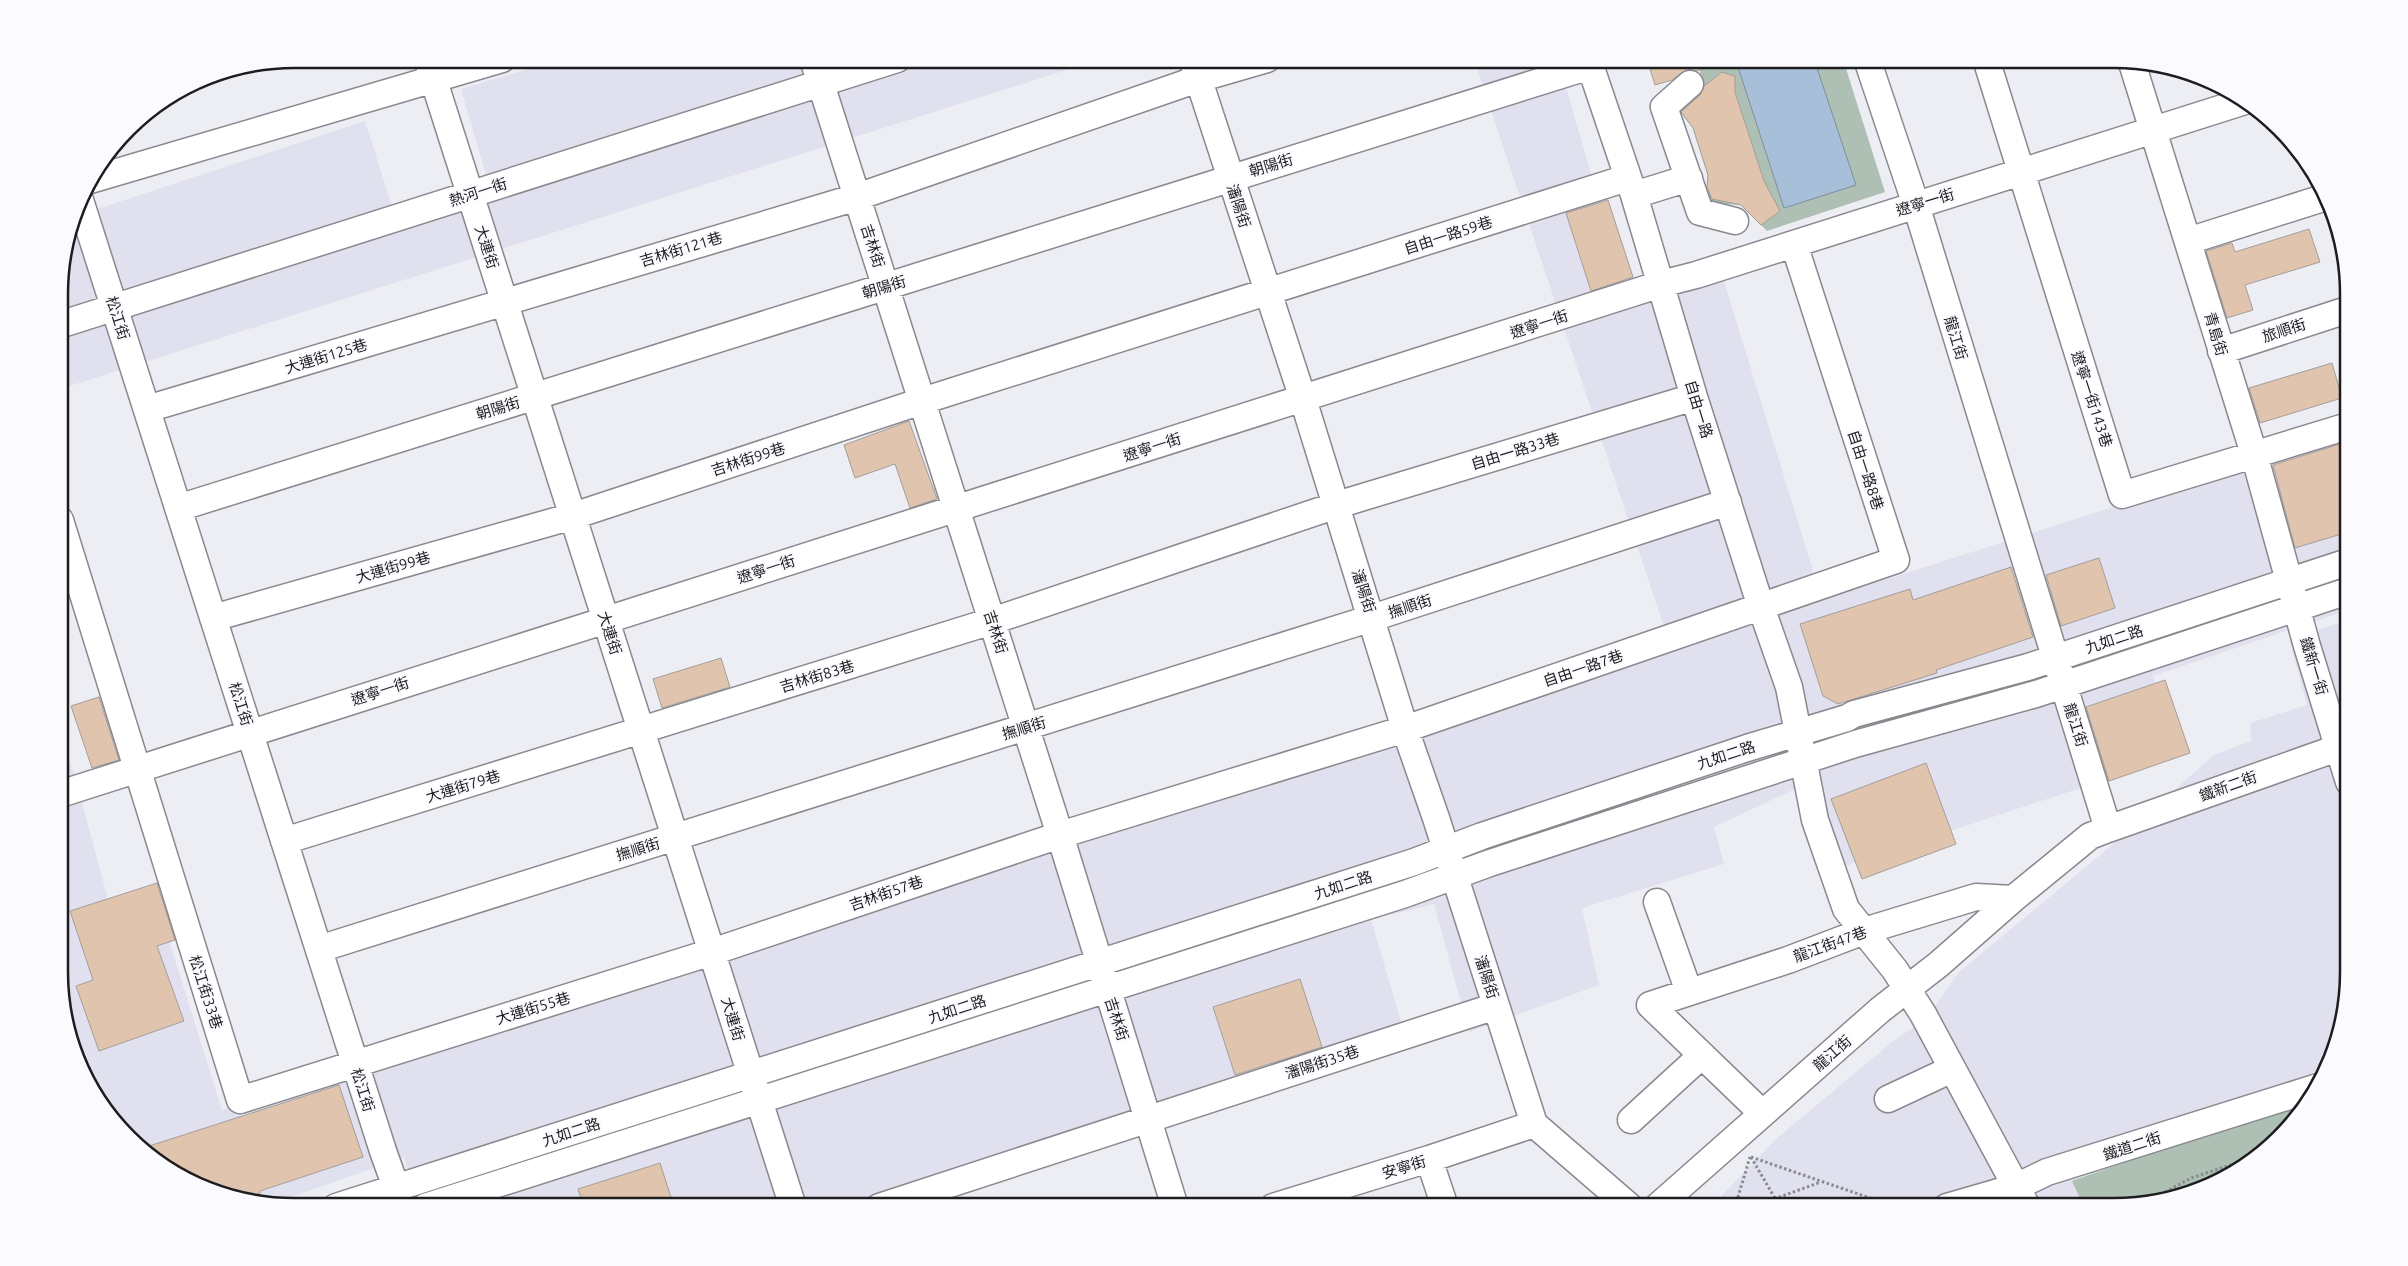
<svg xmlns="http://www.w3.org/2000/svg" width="2408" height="1266" font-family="Ubuntu,'Noto Sans TC',sans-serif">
  <rect width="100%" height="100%" fill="#edeef4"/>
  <path fill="#e0e0ee" d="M 561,59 L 1101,59 L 60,389 L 59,278 L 76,216 L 365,121 L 392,206 L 486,175 L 461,89 Z
    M 1474,59 L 1558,59 L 1629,307 L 1723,278 L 1822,600 L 2348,432 L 2348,610 L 2153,676 L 2186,753 L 1839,868 L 1816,779 L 1714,827 L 1724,864 L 1582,908 L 1599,985 L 1469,1032 L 1434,904 L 1371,920 L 1403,1028 L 842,1207 L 419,1207 L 404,1157 L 275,1203 L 190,1183 L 107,1115 L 77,1062 L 61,1003 L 60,732 L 75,777 L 112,914 L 156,899 L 222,1110 L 1156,816 L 1672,651 Z
    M 2348,620 L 2349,973 L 2325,1076 L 2291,1127 L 2245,1168 L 2190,1195 L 2129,1207 L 1711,1207 L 1777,1138 L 1892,1042 L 1927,1018 L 1958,973 L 2106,850 L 2214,755 L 2251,741 L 2250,723 L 2307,705 L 2289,639 Z"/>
  <path fill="#aec0b3" d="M 1701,59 L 1843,59 L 1885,192 L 1767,231 L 1741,205 L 1706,203 L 1708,175 L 1693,128 L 1677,108 L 1699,90 Z
    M 2311,1097 L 2291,1127 L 2245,1168 L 2190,1195 L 2129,1207 L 2084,1207 L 2072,1181 Z"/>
  <path fill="#a7bfd8" stroke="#7e8ea1" d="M 1742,59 L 1814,59 L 1856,185 L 1784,208 L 1736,61 Z"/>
  <path fill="#e0c4ae" stroke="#a39e9a" d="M 1647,59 L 1725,59 L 1726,62 L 1697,71 L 1687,69 L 1672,80 L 1655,85 Z
    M 1722,72 L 1735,76 L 1735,92 L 1764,181 L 1780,211 L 1761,225 L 1741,205 L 1712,199 L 1707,187 L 1708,175 L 1693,128 L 1681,112 L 1700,95 L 1704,86 Z
    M 1608,200 L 1633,277 L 1591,291 L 1566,213 Z
    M 2309,229 L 2320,262 L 2245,285 L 2253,310 L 2227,318 L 2206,251 L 2232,243 L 2235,252 Z
    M 2332,363 L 2342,398 L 2260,423 L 2249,388 Z
    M 909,421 L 937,499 L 910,508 L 895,464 L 855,478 L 844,445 Z
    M 2343,443 L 2348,461 L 2348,532 L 2295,548 L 2273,465 Z
    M 2099,558 L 2115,608 L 2061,626 L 2046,575 Z
    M 2011,567 L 2033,637 L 1936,670 L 1937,673 L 1838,704 L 1823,696 L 1800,624 L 1910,589 L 1913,600 Z
    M 721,658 L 730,687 L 662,708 L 653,679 Z
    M 2165,680 L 2190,753 L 2109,781 L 2086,707 Z
    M 99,697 L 119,760 L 92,768 L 71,706 Z
    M 1926,763 L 1956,844 L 1862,879 L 1831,799 Z
    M 157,883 L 175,940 L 157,946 L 184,1021 L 99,1051 L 76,986 L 93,980 L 70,911 Z
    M 1300,979 L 1322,1047 L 1235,1075 L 1213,1007 Z
    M 339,1085 L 363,1157 L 260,1191 L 260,1193 L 249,1197 L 190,1183 L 146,1147 Z
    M 660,1163 L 674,1207 L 584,1207 L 578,1189 Z"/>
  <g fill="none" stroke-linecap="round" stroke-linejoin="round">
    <defs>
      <path id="minor" d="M 427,59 L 793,1207
        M 813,59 L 1060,835 L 1175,1207
        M 1192,59 L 1303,399 L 1405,729 L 1436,818 L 1534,1124
        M 1588,59 L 1634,195 L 1694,397 L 1761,607 L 1789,687 L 1815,820 L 1846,909 L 1895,970 L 1923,1014 L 2027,1207
        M 1986,59 L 2122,495 L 2348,426
        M 2132,63 L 2254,454 L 2307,646 L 2349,782
        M 1690,84 L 1664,107 L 1700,212 L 1735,221
        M 90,180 L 502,59
        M 1634,195 L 1689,178
        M 80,200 L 383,1151 L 403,1207
        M 2188,241 L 2323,198
        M 59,325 L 897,59
        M 2221,351 L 2347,310
        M 147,409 L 857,197 L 1198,79 L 1267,59
        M 178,508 L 1590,66
        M 60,520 L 240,1100 L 712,952 L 1060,835 L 1405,729 L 1896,560 L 1794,244
        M 213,618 L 573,516 L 922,401 L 1627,178
        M 60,794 L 1661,284 L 1696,275 L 2245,101
        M 2108,829 L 2349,744
        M 284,841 L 992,621 L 1337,505 L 1694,397
        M 1657,902 L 1689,992
        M 319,949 L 1372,618 L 1728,502
        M 1888,1099 L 1952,1069
        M 1762,1113 L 1650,1005 L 1788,960 L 1864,931 L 1976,897 L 2013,899
        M 1631,1120 L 1702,1055
        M 1534,1124 L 1630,1207
        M 1429,1159 L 1445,1207
        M 336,1207 L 1414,862 L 1482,836 L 1747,748 L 1847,718 L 1854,714 L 2028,667 L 2348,562
        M 425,1207 L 1405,894 L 1490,863 L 1855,744 L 2036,694 L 2348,591
        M 879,1207 L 1496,1006
        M 1273,1207 L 1429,1159 L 1534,1124
        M 1657,1207 L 1880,1010 L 1939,964 L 2013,899 L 2090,836 L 2108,829 L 1916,205 L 1867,59
        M 1947,1207 L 2016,1187 L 2047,1172 L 2318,1087"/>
    </defs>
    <use href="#minor" stroke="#88888e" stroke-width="29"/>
    <path stroke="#898a8e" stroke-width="3" stroke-dasharray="2.5 2.5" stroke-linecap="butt" d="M 1751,1157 L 1896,1207
      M 1751,1157 L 1780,1207
      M 1774,1199 L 1821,1182
      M 2143,1204 L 2191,1178 L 2258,1156
      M 1735,1207 L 1750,1157"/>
    <use href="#minor" stroke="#fff" stroke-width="26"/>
  </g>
  <g text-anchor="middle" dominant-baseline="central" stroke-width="4.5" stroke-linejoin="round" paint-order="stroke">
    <g font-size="15" fill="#1d1d20" stroke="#fbfbff">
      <text transform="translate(1271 165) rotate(-17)">朝陽街</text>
      <text transform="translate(478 192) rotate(-18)">熱河一街</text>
      <text transform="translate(1925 202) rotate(-17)">遼寧一街</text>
      <text transform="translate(1239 206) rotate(72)">瀋陽街</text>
      <text transform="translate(1448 235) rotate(-18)">自由一路59巷</text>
      <text transform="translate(873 246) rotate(72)">吉林街</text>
      <text transform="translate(487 247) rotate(72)">大連街</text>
      <text transform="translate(681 249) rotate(-17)">吉林街121巷</text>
      <text transform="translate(884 287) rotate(-17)">朝陽街</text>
      <text transform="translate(118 318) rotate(72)">松江街</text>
      <text transform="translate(1539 324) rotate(-18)">遼寧一街</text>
      <text transform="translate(2284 330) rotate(-18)">旅順街</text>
      <text transform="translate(2216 334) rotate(73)">青島街</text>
      <text transform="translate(1956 338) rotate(73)">龍江街</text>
      <text transform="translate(326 356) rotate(-17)">大連街125巷</text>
      <text transform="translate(2092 399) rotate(72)">遼寧一街143巷</text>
      <text transform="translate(498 408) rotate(-17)">朝陽街</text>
      <text transform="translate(1699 409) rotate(73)">自由一路</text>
      <text transform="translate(1152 447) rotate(-18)">遼寧一街</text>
      <text transform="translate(1515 451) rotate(-17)">自由一路33巷</text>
      <text transform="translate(748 459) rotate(-18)">吉林街99巷</text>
      <text transform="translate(1866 470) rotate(72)">自由一路8巷</text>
      <text transform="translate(393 567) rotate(-16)">大連街99巷</text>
      <text transform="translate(766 569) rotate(-18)">遼寧一街</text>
      <text transform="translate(1364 591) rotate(72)">瀋陽街</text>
      <text transform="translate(1410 606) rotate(-18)">撫順街</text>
      <text transform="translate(996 632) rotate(72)">吉林街</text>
      <text transform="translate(610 633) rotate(72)">大連街</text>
      <text transform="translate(2114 639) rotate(-18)">九如二路</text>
      <text transform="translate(2314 666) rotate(73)">鐵新一街</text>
      <text transform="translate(1583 668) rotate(-19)">自由一路7巷</text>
      <text transform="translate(817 676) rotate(-17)">吉林街83巷</text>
      <text transform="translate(380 691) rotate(-18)">遼寧一街</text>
      <text transform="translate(241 704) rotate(72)">松江街</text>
      <text transform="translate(2076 725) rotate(72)">龍江街</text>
      <text transform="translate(1024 728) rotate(-17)">撫順街</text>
      <text transform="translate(1726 755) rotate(-18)">九如二路</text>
      <text transform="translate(463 786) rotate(-17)">大連街79巷</text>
      <text transform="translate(2228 786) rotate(-20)">鐵新二街</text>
      <text transform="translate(638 849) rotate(-17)">撫順街</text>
      <text transform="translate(1343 885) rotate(-18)">九如二路</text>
      <text transform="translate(886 893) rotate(-19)">吉林街57巷</text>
      <text transform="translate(1830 944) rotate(-20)">龍江街47巷</text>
      <text transform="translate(1487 977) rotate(72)">瀋陽街</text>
      <text transform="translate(206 992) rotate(72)">松江街33巷</text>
      <text transform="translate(533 1008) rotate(-17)">大連街55巷</text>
      <text transform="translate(957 1009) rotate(-18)">九如二路</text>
      <text transform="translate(733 1019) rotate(73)">大連街</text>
      <text transform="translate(1117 1019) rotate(72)">吉林街</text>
      <text transform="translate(1832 1053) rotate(-41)">龍江街</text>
      <text transform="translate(1322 1062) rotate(-18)">瀋陽街35巷</text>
      <text transform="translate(363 1090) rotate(72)">松江街</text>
      <text transform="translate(571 1132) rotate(-18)">九如二路</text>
      <text transform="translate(2132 1146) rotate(-18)">鐵道二街</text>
      <text transform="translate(1404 1167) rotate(-17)">安寧街</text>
    </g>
  </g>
  <path d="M0 0H2408V1266H0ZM294 68H2114A226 226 0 0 1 2340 294V972A226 226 0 0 1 2114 1198H294A226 226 0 0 1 68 972V294A226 226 0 0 1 294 68Z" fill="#fbfbff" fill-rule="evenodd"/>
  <path fill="none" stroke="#1d1d20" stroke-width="2.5" d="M294 68H2114A226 226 0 0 1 2340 294V972A226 226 0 0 1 2114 1198H294A226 226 0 0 1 68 972V294A226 226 0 0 1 294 68Z"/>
</svg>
